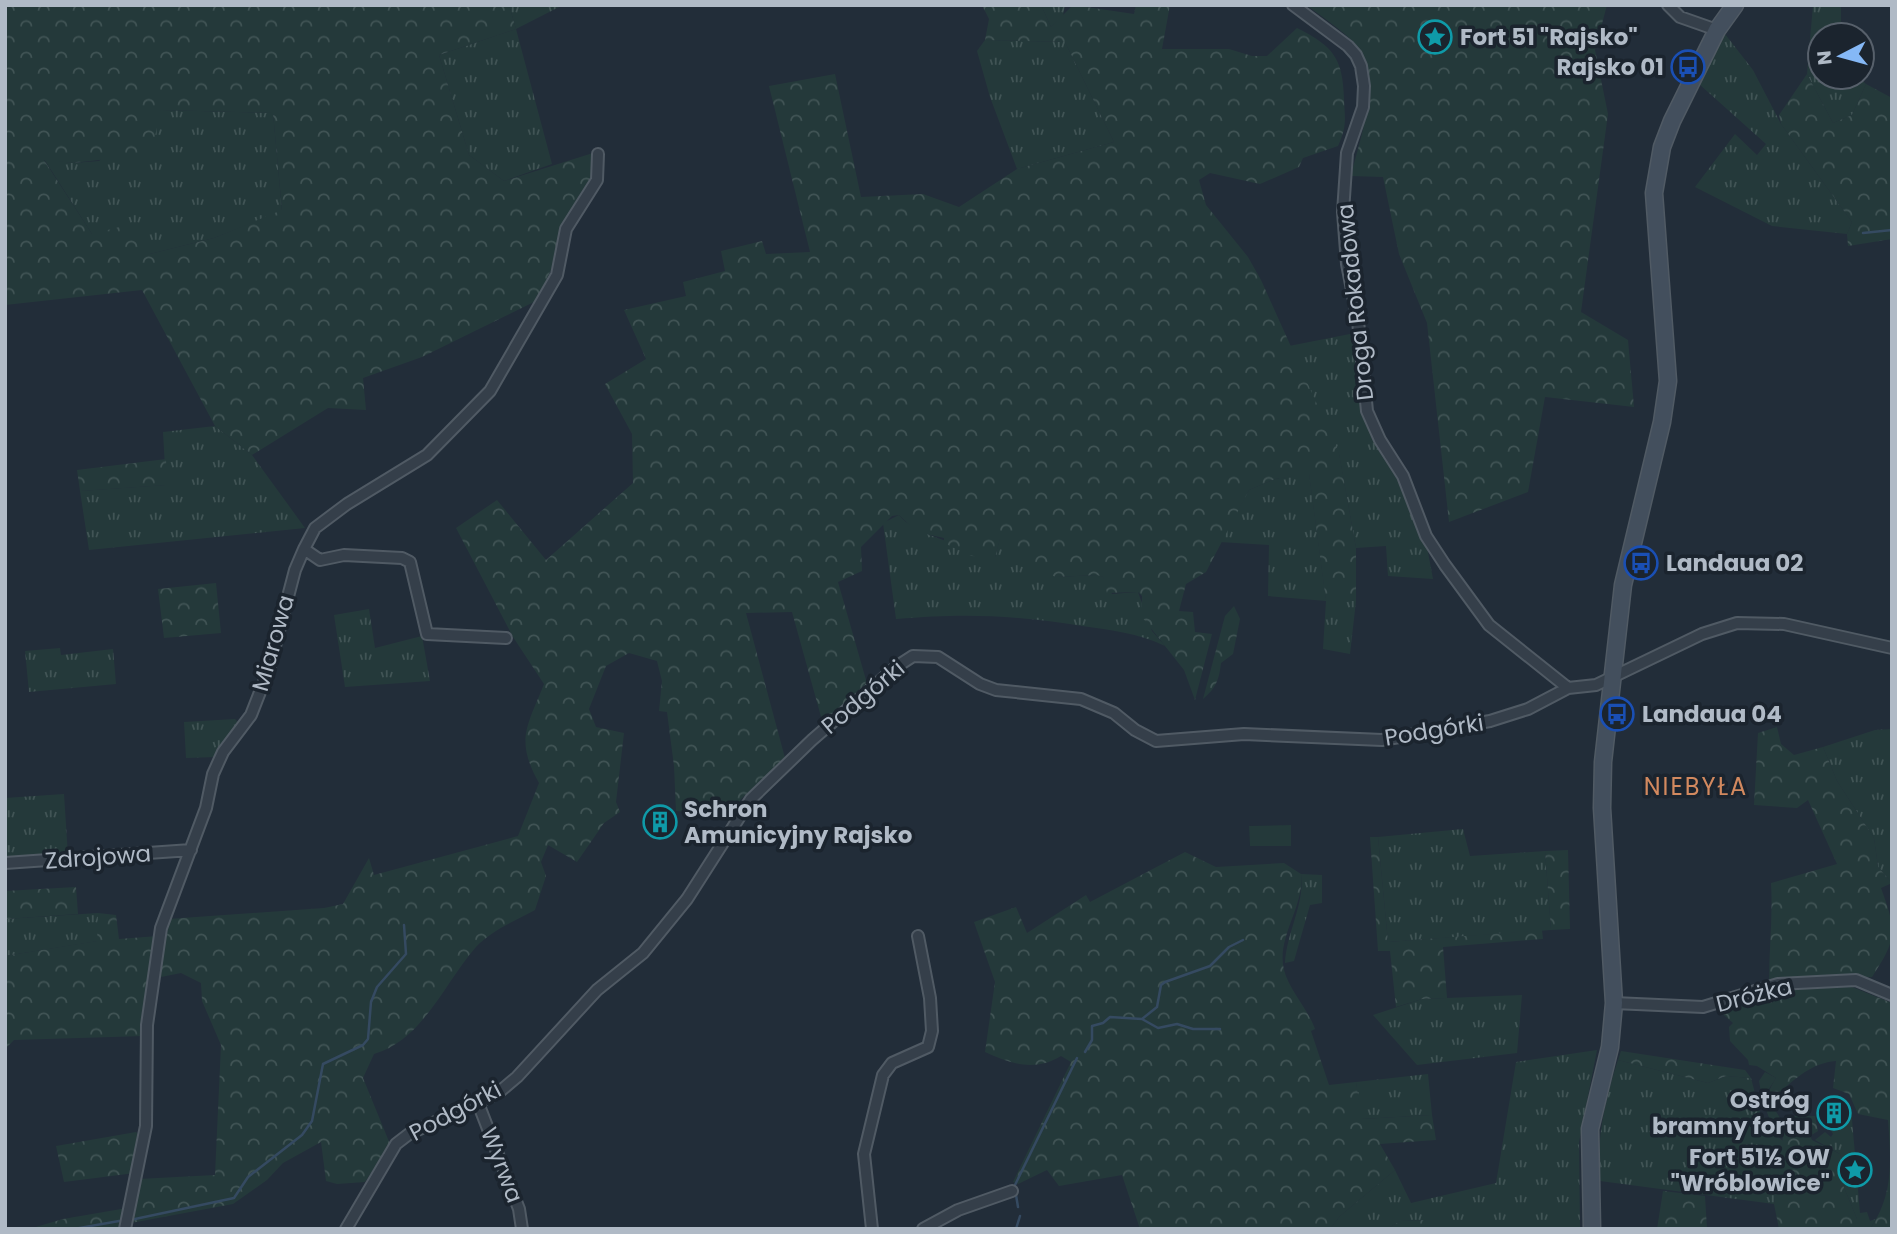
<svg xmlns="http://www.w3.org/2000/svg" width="1897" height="1234" font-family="Poppins,sans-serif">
  <defs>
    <pattern id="grass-tufts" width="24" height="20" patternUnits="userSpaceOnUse" patternTransform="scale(1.75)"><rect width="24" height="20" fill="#24393a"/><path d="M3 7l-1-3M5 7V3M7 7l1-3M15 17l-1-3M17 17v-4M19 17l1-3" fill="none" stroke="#415455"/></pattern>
    <pattern id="forest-crowns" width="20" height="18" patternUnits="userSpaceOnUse" patternTransform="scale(1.75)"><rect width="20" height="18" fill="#24393a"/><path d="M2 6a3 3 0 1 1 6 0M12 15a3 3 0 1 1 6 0" fill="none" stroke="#415455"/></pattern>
  </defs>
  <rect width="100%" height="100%" fill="#222d39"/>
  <path fill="url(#grass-tufts)" d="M 509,5 L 563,5 L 516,29 L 552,164 L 504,181 L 469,155 L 439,55 L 516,29 Z
    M 1041,5 L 1065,5 L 1063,16 L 1051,27 Z
    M 1813,5 L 1841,5 L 1841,26 L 1837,35 L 1820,35 L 1820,77 L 1858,77 L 1866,84 L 1852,115 L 1833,123 L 1807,74 Z
    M 1725,34 L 1753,70 L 1781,124 L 1852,222 L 1847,234 L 1772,226 L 1695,187 L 1735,134 L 1757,155 L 1766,144 L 1699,84 Z
    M 985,40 L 1065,42 L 1114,142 L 1017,169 L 990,97 L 977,51 Z
    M 161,110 L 273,113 L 282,211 L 214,238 L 150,254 L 92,234 L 44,159 L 73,163 L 99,161 Z
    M 1355,333 L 1358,389 L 1367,425 L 1398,476 L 1427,547 L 1433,579 L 1388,576 L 1386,546 L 1356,548 L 1339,454 L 1289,346 Z
    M 215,426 L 252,455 L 305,528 L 89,550 L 80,491 L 166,485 L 163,432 Z
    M 1309,473 L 1326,600 L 1356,601 L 1350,654 L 1323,649 L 1326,601 L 1268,596 L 1269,545 L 1220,542 L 1249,490 L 1275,479 Z
    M 899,515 C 914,535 968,547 995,557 L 1000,538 L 1056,577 L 1098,575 L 1103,577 L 1112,594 L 1138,592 L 1152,631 L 1165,646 C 1138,633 1111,630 1082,626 C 1014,615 965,613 896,619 L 883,523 Z
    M 369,609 L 375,648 L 422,636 L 430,681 L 345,687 L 334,615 Z
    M 60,648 L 61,655 L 113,649 L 116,684 L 29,692 L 25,651 Z
    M 235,719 L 238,722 L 216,757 L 186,758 L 184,722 Z
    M 1892,729 L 1892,883 L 1878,867 L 1874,838 L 1837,781 L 1823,747 L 1875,730 Z
    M 64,794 L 68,856 L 5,861 L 5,798 Z
    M 1463,829 L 1470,856 L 1545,851 L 1551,930 L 1388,942 L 1378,837 Z
    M 1301,874 L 1322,875 L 1322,903 L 1310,905 L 1294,961 L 1285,963 C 1287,931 1305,904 1301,874 Z
    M 98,913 L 98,941 L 5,956 L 5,919 Z
    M 1522,995 L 1517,1053 L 1417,1065 L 1373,1015 L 1422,999 Z
    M 1597,1050 L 1579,1142 L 1580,1229 L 1431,1229 L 1426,1220 L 1400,1221 L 1387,1229 L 1330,1229 L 1340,1216 L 1395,1170 L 1411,1203 L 1496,1183 L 1516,1062 Z
    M 1618,1060 L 1708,1083 L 1726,1076 L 1751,1078 L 1763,1124 L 1783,1141 L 1774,1204 L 1600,1181 C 1596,1139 1605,1100 1618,1060 Z
    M 1765,1072 L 1776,1078 L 1767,1092 L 1764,1108 L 1759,1081 Z
    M 1428,1074 L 1432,1115 L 1361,1119 L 1356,1082 Z
    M 1835,1095 L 1851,1108 L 1860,1213 L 1867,1212 L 1870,1221 L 1876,1219 L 1870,1229 L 1857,1229 L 1857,1219 L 1843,1185 L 1840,1154 L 1815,1140 L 1825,1132 L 1831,1137 L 1833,1134 L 1831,1130 C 1845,1116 1837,1112 1835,1095 Z"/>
  <path fill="url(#forest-crowns)" fill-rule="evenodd" d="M 5,5 L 509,5 L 516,29 L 439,55 L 469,155 L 504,181 L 593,153 L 593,174 L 563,224 L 551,270 L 538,300 L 422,357 L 363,378 L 366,410 L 328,408 L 252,455 L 215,426 L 142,290 L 5,305 ZM 161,110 L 273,113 L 282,210 L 214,238 L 150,254 L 135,223 L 92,234 L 44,160 L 73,163 L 151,154 Z
    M 982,5 L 1041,5 L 1051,27 L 1073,5 L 1134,14 L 1136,5 L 1170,5 L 1162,49 L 1229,49 L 1252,56 L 1267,56 L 1297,28 C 1333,46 1343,58 1344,99 C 1345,120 1347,126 1338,146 L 1303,158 L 1299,167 L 1260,184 L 1210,173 L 1199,180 L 1206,205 L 1248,257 L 1261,280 L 1339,453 L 1356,548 L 1356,601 L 1326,601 L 1309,474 L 1275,479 L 1249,490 L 1206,572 L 1186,584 L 1179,611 L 1193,612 L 1195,632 L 1212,634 L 1195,700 L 1184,670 L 1142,617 L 1142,596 L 1138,592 L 1107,593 L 1103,577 L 1097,575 L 1056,577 L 1048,574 L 1000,539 L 995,557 L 971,556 L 944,543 L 944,538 L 917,532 L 899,515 L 892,516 L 861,547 L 862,571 L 838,582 L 868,687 L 823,724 L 792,612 L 746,613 L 785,758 L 741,799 L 732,816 L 676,811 L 674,766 L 667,712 L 659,711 L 662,681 L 657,661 L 629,653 L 606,666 L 589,709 L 596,727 L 624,733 L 616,802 L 620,812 L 604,823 L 577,862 L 548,845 L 541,862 L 546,876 L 535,910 C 515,921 492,930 476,947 C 445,982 423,1040 374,1054 L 363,1078 L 390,1144 L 365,1182 L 337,1184 L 326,1181 L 321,1142 L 283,1163 L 267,1180 L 233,1204 L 131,1223 L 139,1179 L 215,1175 L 221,1045 L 202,1001 L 201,983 L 181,973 L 156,978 L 168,919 L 324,908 L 343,904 L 369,858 L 374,875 L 518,836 L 539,783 C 515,740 527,727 544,684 L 513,637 L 456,528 L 497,500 L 546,560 L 633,483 L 632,434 L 605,384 L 646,359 L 624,310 L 686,296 L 683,282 L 725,271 L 721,251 L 762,241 L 766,254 L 810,252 L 769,86 L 835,74 L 861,197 L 923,194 L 959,207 L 1017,169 L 1114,142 L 1065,42 L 985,40 L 989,19 Z
    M 1306,5 L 1607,5 L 1595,50 L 1608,114 L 1581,312 L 1628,340 L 1634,407 L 1545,397 L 1528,492 L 1449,522 L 1427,323 L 1399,254 L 1383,177 L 1351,176 C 1359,142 1379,88 1363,55 C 1355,38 1321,16 1306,5 Z
    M 1807,74 L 1833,123 L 1852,115 L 1866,84 L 1892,98 L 1892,239 L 1848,246 L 1847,234 L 1852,222 L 1781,124 L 1779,115 Z
    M 166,459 L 167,485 L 80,491 L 77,470 Z
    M 216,583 L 221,633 L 164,638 L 158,589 Z
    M 1234,606 L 1240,619 L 1233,654 L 1221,663 C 1219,680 1216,688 1203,699 L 1225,616 Z
    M 1777,727 L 1781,744 L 1794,755 L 1823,747 L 1837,781 L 1874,838 L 1878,867 L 1892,883 L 1881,888 C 1897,932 1897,939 1872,977 L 1769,983 C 1769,949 1773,917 1771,883 L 1837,864 L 1808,800 L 1797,808 L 1754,805 L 1758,733 Z
    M 1370,837 L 1378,837 L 1388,942 L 1542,930 L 1543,939 L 1443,947 L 1447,998 L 1422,999 L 1396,1007 L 1390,951 L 1378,951 Z
    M 1568,850 L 1570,929 L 1551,930 L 1545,851 Z
    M 1185,852 L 1216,867 L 1284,863 L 1301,874 C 1305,906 1276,937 1284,970 C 1289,990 1308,1009 1315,1029 L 1311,1031 L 1329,1085 L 1356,1082 L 1362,1119 L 1432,1115 L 1436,1140 L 1380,1144 L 1395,1170 L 1340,1216 L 1330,1229 L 1140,1229 L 1122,1175 L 1059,1186 L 1047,1170 L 1018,1184 L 1013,1182 L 1071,1062 L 1061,1056 C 1035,1072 1011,1064 985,1052 L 995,982 L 974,922 L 1016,907 L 1027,933 L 1086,895 L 1090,902 Z
    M 76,887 L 78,914 L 5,919 L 5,891 Z
    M 98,913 L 116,915 L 119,939 L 158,936 L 144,1036 L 14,1040 L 5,1049 L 5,956 L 97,941 Z
    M 1852,987 L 1892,1003 L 1892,1229 L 1870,1229 C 1894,1194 1891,1161 1888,1120 L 1858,1114 L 1849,1094 L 1833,1088 L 1836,1061 C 1810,1063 1793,1081 1774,1097 L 1773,1107 L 1785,1126 L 1794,1116 L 1815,1116 L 1818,1131 L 1810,1136 L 1812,1140 L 1840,1154 L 1843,1185 L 1857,1219 L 1857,1229 L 1779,1229 L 1774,1204 L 1783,1136 C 1763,1116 1761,1102 1776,1078 L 1757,1066 L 1749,1065 L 1748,1060 L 1730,1041 L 1729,1027 L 1733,1023 L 1718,1010 L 1770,990 Z
    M 1621,1051 L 1745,1070 L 1751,1078 L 1726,1076 L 1708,1083 L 1618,1060 Z
    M 136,1132 L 140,1136 L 135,1173 L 64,1182 L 56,1146 Z
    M 1663,1191 L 1705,1196 L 1707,1229 L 1657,1229 Z
    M 127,1208 L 122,1229 L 29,1229 L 63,1219 Z
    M 1427,1220 L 1431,1229 L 1387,1229 L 1400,1221 Z"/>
  <path fill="#24393a" d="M 1291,825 L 1291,846 L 1250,846 L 1249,826 Z"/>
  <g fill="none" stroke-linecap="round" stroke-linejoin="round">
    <path stroke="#354a61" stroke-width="2.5" d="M 1863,233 L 1892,230
      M 1142,1019 L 1157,1007 L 1161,985 L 1165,982 L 1210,966 L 1229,947 L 1243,940
      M 1085,1052 L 1092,1040 L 1092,1026 L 1103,1023 L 1110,1017 L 1142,1019 L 1158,1028 L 1177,1024 L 1193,1029 L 1220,1029
      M 1015,1185 L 1077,1058
      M 1016,1195 L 1018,1207
      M 135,1219 L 234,1198 L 248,1177 L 302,1135 L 312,1121 L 323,1064 L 363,1045 L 368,1039 L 371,1002 L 377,987 L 406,954 L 404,925
      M 74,1229 L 119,1221
      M 1016,1229 L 1020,1216"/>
    <defs>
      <path id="street" d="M 1293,5 L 1348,46 L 1356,55 L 1361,66 L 1364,86 L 1363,107 L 1347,153 L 1343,212 L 1347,264 L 1358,321 L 1367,411 L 1380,440 L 1403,476 L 1426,536 L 1445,565 L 1489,625 L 1568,688
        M 1668,5 L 1680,17 L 1717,30
        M 304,549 L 320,560 L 344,555 L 402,558 L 410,562 L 427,634 L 506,638
        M 5,863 L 191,850
        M 1614,1003 L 1703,1007 L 1778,984 L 1856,980 L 1892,995
        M 478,1103 L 519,1209 L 522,1229
        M 125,1229 L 146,1126 L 147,1025 L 161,928 L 206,808 L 213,774 L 223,752 L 251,715 L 269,669 L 295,570 L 304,549 L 315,528 L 347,504 L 427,455 L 490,391 L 557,275 L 566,229 L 597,180 L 598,154
        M 346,1229 L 396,1144 L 409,1134 L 498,1093 L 517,1077 L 597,990 L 643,953 L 687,899 L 751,799 L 812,740 L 896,667 L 913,656 L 938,657 L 980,684 L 996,690 L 1081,699 L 1114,713 L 1135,730 L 1156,741 L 1244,734 L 1382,740 L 1490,721 L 1528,709 L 1568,688 L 1596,685 L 1702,634 L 1737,623 L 1784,624 L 1892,648
        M 872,1229 L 864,1154 L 883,1075 L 892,1063 L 928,1047 L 932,1031 L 930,998 L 918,936
        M 923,1229 L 958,1210 L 1012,1191"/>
      <path id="secondary" d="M 1592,1229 L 1590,1129 L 1610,1047 L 1614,1003 L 1602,808 L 1603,762 L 1623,585 L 1662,422 L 1668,381 L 1654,193 L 1662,147 L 1672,121 L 1717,30 L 1735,5"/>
    </defs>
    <use href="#street" stroke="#505a64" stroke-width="14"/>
    <use href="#secondary" stroke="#505a64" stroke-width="19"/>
    <use href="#street" stroke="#353f4a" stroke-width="10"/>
    <use href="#secondary" stroke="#434f5d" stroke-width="16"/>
  </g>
  <defs>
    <symbol id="sight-ring" viewBox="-11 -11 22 22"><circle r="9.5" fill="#1b242e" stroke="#0f9aa8" stroke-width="1.5"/><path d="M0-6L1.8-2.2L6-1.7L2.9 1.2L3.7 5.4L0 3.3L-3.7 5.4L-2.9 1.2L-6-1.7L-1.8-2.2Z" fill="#0f9aa8"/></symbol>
    <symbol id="bus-ring" viewBox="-11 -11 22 22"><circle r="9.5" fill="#1b242e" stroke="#1a4fb4" stroke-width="1.5"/><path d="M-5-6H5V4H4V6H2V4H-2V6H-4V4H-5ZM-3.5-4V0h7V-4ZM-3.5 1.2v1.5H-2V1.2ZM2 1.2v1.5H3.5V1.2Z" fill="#1a4fb4"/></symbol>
    <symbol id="building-ring" viewBox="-11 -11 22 22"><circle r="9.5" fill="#1b242e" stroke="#0f9aa8" stroke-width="1.5"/><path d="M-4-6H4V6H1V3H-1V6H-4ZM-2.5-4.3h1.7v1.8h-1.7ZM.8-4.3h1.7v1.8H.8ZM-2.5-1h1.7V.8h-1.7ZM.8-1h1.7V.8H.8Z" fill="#0f9aa8"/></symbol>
  </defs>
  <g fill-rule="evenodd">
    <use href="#sight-ring" x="1416" y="18" width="38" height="38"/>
    <use href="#bus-ring" x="1669" y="48" width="38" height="38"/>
    <use href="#bus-ring" x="1622" y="544" width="38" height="38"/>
    <use href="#bus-ring" x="1598" y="695" width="38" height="38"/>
    <use href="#building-ring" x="641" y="803" width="38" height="38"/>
    <use href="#building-ring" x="1815" y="1094" width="38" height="38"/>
    <use href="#sight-ring" x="1836" y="1151" width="38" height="38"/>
  </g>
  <g text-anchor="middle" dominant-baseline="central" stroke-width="7" stroke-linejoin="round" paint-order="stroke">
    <g font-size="23" font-weight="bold" fill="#b0bac6" stroke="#1b242e" text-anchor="start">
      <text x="1460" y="37">Fort 51 "Rajsko"</text>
      <text x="1664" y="67" text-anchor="end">Rajsko 01</text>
      <text x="1666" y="563">Landaua 02</text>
      <text x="1642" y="714">Landaua 04</text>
      <text x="684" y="809">Schron<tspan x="684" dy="26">Amunicyjny Rajsko</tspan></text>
      <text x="1810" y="1100" text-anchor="end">Ostróg<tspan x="1810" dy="26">bramny fortu</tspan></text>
      <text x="1830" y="1157" text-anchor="end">Fort 51½ OW<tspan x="1830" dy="26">"Wróblowice"</tspan></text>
    </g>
    <g font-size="23" fill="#b0bac6" stroke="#1b242e">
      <text transform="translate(1355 302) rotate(-96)">Droga Rokadowa</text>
      <text transform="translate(273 643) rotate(-74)">Miarowa</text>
      <text transform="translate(863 697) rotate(-40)">Podgórki</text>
      <text transform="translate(1434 730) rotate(-9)">Podgórki</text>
      <text transform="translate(98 857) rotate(-4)">Zdrojowa</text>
      <text transform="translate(1754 995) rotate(-14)">Dróżka</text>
      <text transform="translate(455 1111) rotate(-28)">Podgórki</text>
      <text transform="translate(502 1165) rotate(69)">Wyrwa</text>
    </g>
    <g font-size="24" letter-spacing="2" fill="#d2895f" stroke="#1b242e">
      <text x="1696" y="786">NIEBYŁA</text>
    </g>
  </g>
  <rect width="1897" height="1234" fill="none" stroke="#b0bac6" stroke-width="14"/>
  <g transform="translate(1841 56) rotate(264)"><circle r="33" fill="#1b242e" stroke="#57606b" stroke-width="2"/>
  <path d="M0-5L12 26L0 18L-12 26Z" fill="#85b8f6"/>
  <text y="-10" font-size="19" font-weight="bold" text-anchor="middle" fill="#b0bac6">N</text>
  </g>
</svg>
